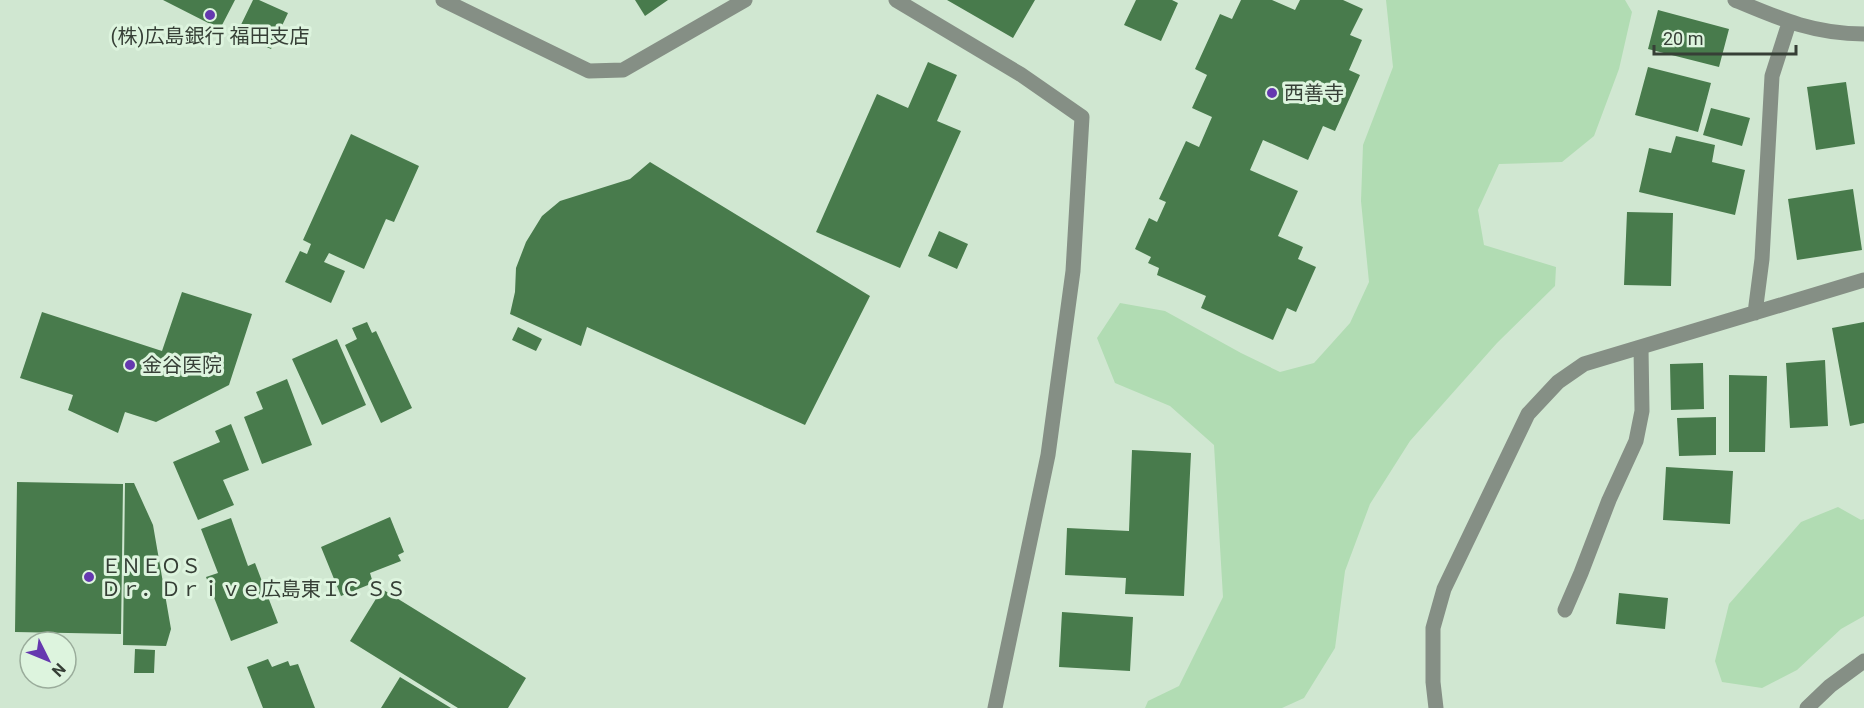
<svg xmlns="http://www.w3.org/2000/svg" width="1864" height="708" font-family="Roboto,'Noto Sans JP',sans-serif">
  <rect width="100%" height="100%" fill="#d0e7d1"/>
  <path fill="#b1dcb3" d="M 1386,0 L 1625,0 L 1632,12 L 1619,69 L 1594,136 L 1562,162 L 1499,164 L 1478,210 L 1484,245 L 1556,267 L 1555,286 L 1497,343 L 1410,441 L 1370,504 L 1345,571 L 1335,648 L 1304,698 L 1282,708 L 1145,708 L 1148,701 L 1179,686 L 1223,597 L 1214,445 L 1170,406 L 1115,383 L 1097,338 L 1120,303 L 1165,311 L 1241,353 L 1280,372 L 1314,363 L 1350,323 L 1369,282 L 1361,201 L 1363,145 L 1393,67 Z
    M 1838,507 L 1861,520 L 1864,519 L 1864,616 L 1841,629 L 1797,670 L 1762,688 L 1722,682 L 1715,661 L 1729,604 L 1801,522 Z"/>
  <path fill="#487b4c" d="M 163,0 L 235,0 L 220,29 Z
    M 253,0 L 259,0 L 288,13 L 271,49 L 237,33 Z
    M 635,0 L 668,0 L 645,16 Z
    M 947,0 L 1035,0 L 1013,38 Z
    M 1136,0 L 1172,0 L 1178,3 L 1161,41 L 1124,25 Z
    M 1241,0 L 1272,0 L 1295,10 L 1300,0 L 1343,0 L 1363,9 L 1350,35 L 1362,40 L 1349,70 L 1360,75 L 1335,131 L 1323,126 L 1308,160 L 1263,140 L 1250,170 L 1298,191 L 1278,236 L 1303,247 L 1298,259 L 1316,267 L 1296,312 L 1287,308 L 1273,340 L 1201,308 L 1206,296 L 1157,275 L 1159,268 L 1148,263 L 1151,257 L 1135,249 L 1149,218 L 1157,222 L 1166,202 L 1159,199 L 1186,141 L 1199,147 L 1212,117 L 1192,108 L 1207,75 L 1195,69 L 1220,14 L 1232,19 Z
    M 1658,10 L 1729,29 L 1719,67 L 1648,49 Z
    M 928,62 L 957,75 L 937,121 L 961,131 L 900,268 L 816,232 L 877,94 L 908,108 Z
    M 1648,67 L 1711,83 L 1698,132 L 1635,115 Z
    M 1846,82 L 1855,144 L 1816,150 L 1807,87 Z
    M 1711,108 L 1750,118 L 1742,146 L 1703,135 Z
    M 351,134 L 419,166 L 394,222 L 386,219 L 364,269 L 329,253 L 324,262 L 345,271 L 331,303 L 285,282 L 300,251 L 307,254 L 311,244 L 303,240 Z
    M 1676,136 L 1715,145 L 1712,162 L 1745,170 L 1735,215 L 1639,192 L 1649,148 L 1671,153 Z
    M 650,162 L 870,296 L 805,425 L 587,327 L 581,346 L 510,314 L 515,292 L 516,268 L 526,242 L 542,216 L 560,201 L 630,179 Z
    M 1853,189 L 1862,250 L 1797,260 L 1788,199 Z
    M 1627,212 L 1673,213 L 1671,286 L 1624,285 Z
    M 939,231 L 968,244 L 957,269 L 928,256 Z
    M 182,292 L 252,314 L 229,385 L 156,422 L 125,412 L 118,433 L 68,410 L 73,395 L 20,378 L 42,312 L 162,351 Z
    M 367,322 L 372,333 L 376,331 L 412,408 L 381,423 L 345,345 L 357,339 L 352,328 Z
    M 1864,322 L 1864,423 L 1850,426 L 1832,328 Z
    M 518,327 L 542,339 L 536,351 L 512,340 Z
    M 337,339 L 366,405 L 322,425 L 292,359 Z
    M 1825,360 L 1828,426 L 1790,428 L 1786,363 Z
    M 1703,363 L 1704,409 L 1671,410 L 1670,364 Z
    M 1729,375 L 1767,376 L 1765,452 L 1729,452 Z
    M 287,379 L 312,445 L 262,464 L 244,417 L 263,409 L 256,392 Z
    M 1716,417 L 1716,455 L 1679,456 L 1677,418 Z
    M 231,424 L 249,470 L 223,480 L 234,505 L 198,520 L 173,462 L 220,442 L 215,431 Z
    M 1132,450 L 1191,453 L 1184,596 L 1125,594 L 1126,578 L 1065,575 L 1067,528 L 1129,531 Z
    M 1666,467 L 1733,471 L 1730,524 L 1663,520 Z
    M 17,482 L 123,484 L 121,634 L 15,632 Z
    M 125,483 L 134,483 L 153,525 L 171,629 L 166,646 L 123,645 Z
    M 390,517 L 404,552 L 398,555 L 401,561 L 370,573 L 373,583 L 341,596 L 321,547 Z
    M 231,518 L 248,566 L 255,563 L 278,623 L 231,641 L 206,577 L 218,573 L 201,529 Z
    M 382,589 L 526,678 L 508,708 L 458,708 L 350,641 Z
    M 1619,593 L 1668,598 L 1665,629 L 1616,624 Z
    M 1062,612 L 1133,617 L 1130,671 L 1059,667 Z
    M 135,649 L 155,650 L 154,673 L 134,673 Z
    M 268,659 L 272,667 L 288,661 L 290,666 L 298,664 L 315,708 L 263,708 L 247,667 Z
    M 400,677 L 451,708 L 381,708 Z"/>
  <g fill="none" stroke-linecap="round" stroke-linejoin="round">
    <path stroke="#858f85" stroke-width="15" d="M 443,0 L 589,71 L 623,70 L 745,0
      M 896,0 L 1020,74 L 1082,117 L 1073,271 L 1048,455 L 995,708
      M 1735,0 C 1780,19 1814,34 1864,34
      M 1755,313 L 1762,259 L 1772,76 L 1789,23
      M 1565,610 L 1581,573 L 1609,500 L 1636,441 L 1642,411 L 1641,348
      M 1436,708 L 1433,682 L 1433,628 L 1444,589 L 1528,414 L 1558,382 L 1584,364 L 1864,280
      M 1807,708 L 1830,686 L 1864,661"/>
  </g>
  <g fill="#6538af" stroke="#ddf4de" stroke-width="2">
    <circle cx="210" cy="15" r="6"/>
    <circle cx="1272" cy="93" r="6"/>
    <circle cx="130" cy="365" r="6"/>
    <circle cx="89" cy="577" r="6"/>
  </g>
  <g text-anchor="middle" dominant-baseline="central" stroke-width="6" stroke-linejoin="round" paint-order="stroke">
    <g font-size="20" fill="#363f36" stroke="#ddf4de" text-anchor="start">
      <text x="210" y="36" text-anchor="middle">(株)広島銀行 福田支店</text>
      <text x="1284" y="93">西善寺</text>
      <text x="142" y="365">金谷医院</text>
      <text x="101" y="566">ＥＮＥＯＳ<tspan x="101" dy="23">Ｄｒ．Ｄｒｉｖｅ広島東ＩＣ ＳＳ</tspan></text>
    </g>
  </g>
  <g transform="translate(48 660) rotate(133)"><circle r="28" fill="#ddf4de" stroke="#9aac9b" stroke-width="1.5"/>
  <path d="M0-4.5L10 22L0 15L-10 22Z" fill="#6538af"/>
  <text y="-9" font-size="16" font-weight="bold" text-anchor="middle" fill="#363f36">N</text>
  </g>
  <path d="M1654 45v9h142v-9" fill="none" stroke="#363f36" stroke-width="3"/>
  <text x="1663" y="45" font-size="18" fill="#363f36" stroke="#ddf4de" stroke-width="4.5" paint-order="stroke">20 m</text>
</svg>
